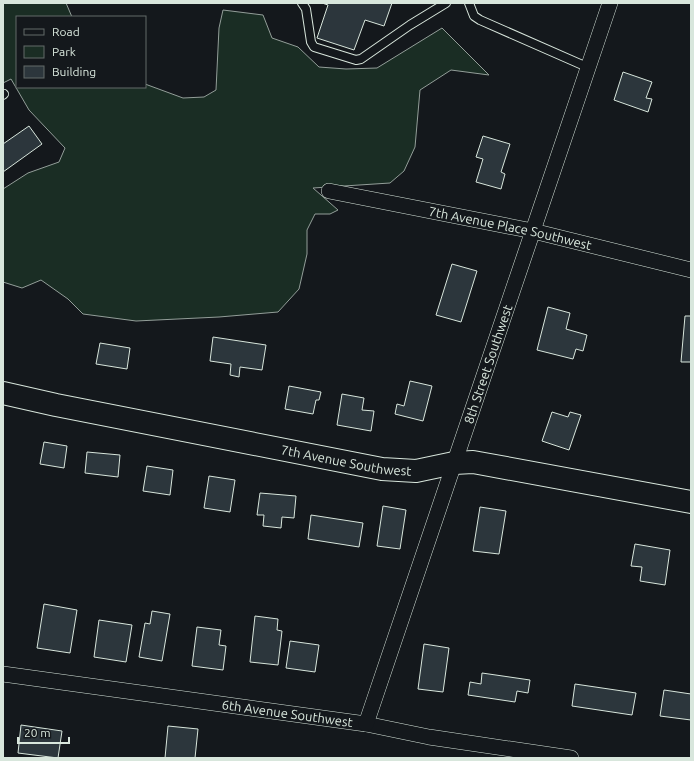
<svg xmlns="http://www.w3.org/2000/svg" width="694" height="761" font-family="Ubuntu,sans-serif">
  <rect width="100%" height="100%" fill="#14181c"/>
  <path fill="#1a2d24" stroke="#939e99" d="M 3,3 L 66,3 L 72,17 L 17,17 L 17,87 L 145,87 L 145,84 L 183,98 L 204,97 L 216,90 L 219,28 L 223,10 L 263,15 L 272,38 L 298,47 L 319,67 L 346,69 L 377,68 L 442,28 L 489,75 L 451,70 L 420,90 L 415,147 L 404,171 L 390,183 L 313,188 L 338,210 L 330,214 L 315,214 L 307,230 L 307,254 L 299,289 L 278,312 L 219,317 L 136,321 L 83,314 L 68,299 L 41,280 L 22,288 L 3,282 L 3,189 L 28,173 L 59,162 L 65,148 L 29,110 L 11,79 L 3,83 Z"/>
  <path fill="#2c363c" stroke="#d8e6dc" d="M 322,3 L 392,3 L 384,26 L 365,20 L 354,50 L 317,38 L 328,5 Z
    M 623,72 L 652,82 L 646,98 L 652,99 L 648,112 L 614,100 Z
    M 29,126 L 42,144 L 3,172 L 3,144 Z
    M 483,136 L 510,144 L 501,172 L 505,174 L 501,189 L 476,182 L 483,159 L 476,157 Z
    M 452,264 L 477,271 L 461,322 L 436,315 Z
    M 548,307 L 570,313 L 566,329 L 587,335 L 583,351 L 576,349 L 573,359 L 537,350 Z
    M 685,316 L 691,316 L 691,362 L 681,362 Z
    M 213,337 L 266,345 L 262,370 L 240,367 L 239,377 L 230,375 L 231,364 L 210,361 Z
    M 100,343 L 130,348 L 127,369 L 96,364 Z
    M 410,381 L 432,386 L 423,421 L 395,414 L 397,404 L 404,406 Z
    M 289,386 L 321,392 L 319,400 L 316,400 L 313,414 L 285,409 Z
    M 342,394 L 364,398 L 362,410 L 374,411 L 371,431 L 337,425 Z
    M 552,412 L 568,417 L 570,412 L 581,415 L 569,450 L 542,441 Z
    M 44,442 L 67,446 L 64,468 L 40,464 Z
    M 87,452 L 120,455 L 118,477 L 85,473 Z
    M 147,466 L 173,470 L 170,495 L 143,491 Z
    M 209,476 L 235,480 L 230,512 L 204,508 Z
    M 260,493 L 296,496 L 294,518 L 282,517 L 281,528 L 263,526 L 264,515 L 257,515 Z
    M 383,506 L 406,510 L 400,549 L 377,546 Z
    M 480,507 L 506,511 L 499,554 L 473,551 Z
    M 311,515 L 363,523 L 359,547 L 308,539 Z
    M 635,544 L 670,550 L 665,585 L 640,581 L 642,567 L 631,566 Z
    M 44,604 L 77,610 L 70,653 L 37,648 Z
    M 152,611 L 170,614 L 162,661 L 139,657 L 145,623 L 150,624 Z
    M 255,616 L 278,619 L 277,630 L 282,631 L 278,665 L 250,662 Z
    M 99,620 L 132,625 L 126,662 L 94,657 Z
    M 197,627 L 221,630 L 219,645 L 226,646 L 223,670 L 192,666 Z
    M 290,641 L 319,645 L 315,672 L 286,668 Z
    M 424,644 L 449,648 L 443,692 L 418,689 Z
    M 482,673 L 530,680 L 528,693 L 517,691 L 515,702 L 468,695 L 470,682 L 481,684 Z
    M 575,684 L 636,693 L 632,715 L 572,706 Z
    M 664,690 L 691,694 L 691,720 L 660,716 Z
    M 21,725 L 62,731 L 58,758 L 18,753 Z
    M 168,726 L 198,729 L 195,758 L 165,758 Z"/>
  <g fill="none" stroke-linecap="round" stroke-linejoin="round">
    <defs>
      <path id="lane" d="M 302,3 L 306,9 L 311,42 L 314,47 L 356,60 L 361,59 L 410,25 L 446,3
        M 469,3 L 474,16 L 480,20 L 587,67
        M 3,95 L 4,94"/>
      <g id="street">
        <path id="s1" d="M 329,191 L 533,231 L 691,270"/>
        <path id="s2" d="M 3,674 L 366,724 L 429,737 L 571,758"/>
        <path id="s3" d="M 366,724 L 610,3"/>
      </g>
      <g id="secondary">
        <path id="s4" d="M 3,393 L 56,405 L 382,469 L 416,471 L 454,463 L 473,462 L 691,502"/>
      </g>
    </defs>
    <use href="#lane" stroke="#d8e6dc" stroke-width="10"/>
    <use href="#street" stroke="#d8e6dc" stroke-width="16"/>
    <use href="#secondary" stroke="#d8e6dc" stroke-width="24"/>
    <use href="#lane" stroke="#14181c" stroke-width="8"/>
    <use href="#street" stroke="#14181c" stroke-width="15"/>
    <use href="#secondary" stroke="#14181c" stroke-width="22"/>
  </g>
  <g text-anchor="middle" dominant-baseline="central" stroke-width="3" stroke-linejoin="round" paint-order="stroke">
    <g font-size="13" fill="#d8e6dc" stroke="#14181c">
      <text stroke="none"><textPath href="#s1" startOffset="185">7th Avenue Place Southwest</textPath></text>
      <text stroke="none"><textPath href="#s3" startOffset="380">8th Street Southwest</textPath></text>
      <text stroke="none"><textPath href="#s4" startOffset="350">7th Avenue Southwest</textPath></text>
      <text stroke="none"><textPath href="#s2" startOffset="287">6th Avenue Southwest</textPath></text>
    </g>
  </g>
  <rect width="694" height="761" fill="none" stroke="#d8e6dc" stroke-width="8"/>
  <rect x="16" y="16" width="130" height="72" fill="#14181c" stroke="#626a69"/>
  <rect x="24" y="29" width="20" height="6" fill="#14181c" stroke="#626a69"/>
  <text x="52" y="36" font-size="12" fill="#d8e6dc">Road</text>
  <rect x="24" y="46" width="20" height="12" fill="#1a2d24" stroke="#626a69"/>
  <text x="52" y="56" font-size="12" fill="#d8e6dc">Park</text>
  <rect x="24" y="66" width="20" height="12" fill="#2c363c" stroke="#626a69"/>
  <text x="52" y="76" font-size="12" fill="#d8e6dc">Building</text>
  <path d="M18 737v6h51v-6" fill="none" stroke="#d8e6dc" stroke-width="2"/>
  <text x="24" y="737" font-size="12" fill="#d8e6dc" stroke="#14181c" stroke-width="3" paint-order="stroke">20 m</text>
</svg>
